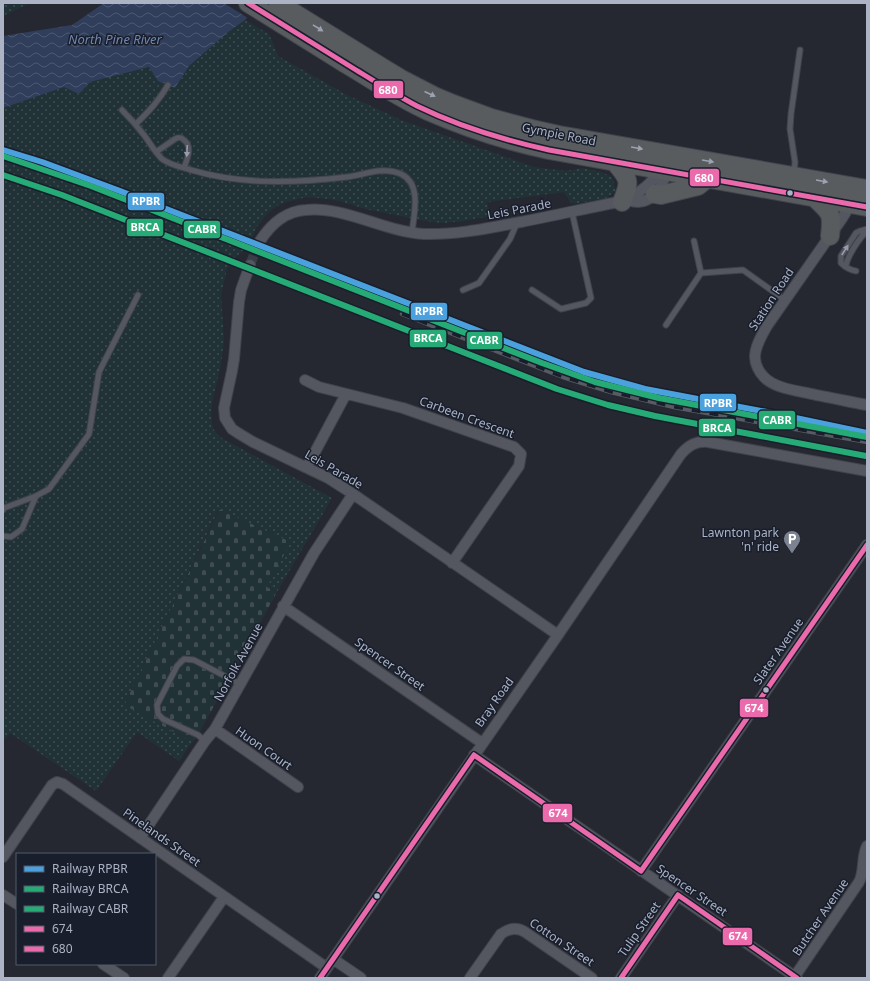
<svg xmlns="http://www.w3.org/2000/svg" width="870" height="981" font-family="'Noto Sans',sans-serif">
  <defs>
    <pattern id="cemetery-stones" width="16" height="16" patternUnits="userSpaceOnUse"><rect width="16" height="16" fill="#213237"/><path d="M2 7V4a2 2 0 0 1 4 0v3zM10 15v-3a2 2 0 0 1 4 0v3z" fill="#3f4d52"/></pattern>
    <pattern id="park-dots" width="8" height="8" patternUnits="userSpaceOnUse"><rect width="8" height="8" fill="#213237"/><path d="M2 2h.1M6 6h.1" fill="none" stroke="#3f4d52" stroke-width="1.8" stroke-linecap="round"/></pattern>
    <pattern id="water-waves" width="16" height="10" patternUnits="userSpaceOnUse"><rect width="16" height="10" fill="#303e5b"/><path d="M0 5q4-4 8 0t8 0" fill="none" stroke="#4b5871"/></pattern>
  </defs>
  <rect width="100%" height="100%" fill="#252831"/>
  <path fill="url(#cemetery-stones)" d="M 220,509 L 291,542 L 267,587 L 277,592 L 198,735 L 192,742 L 124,705 Z"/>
  <path fill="url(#park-dots)" d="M 3,3 L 30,3 L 3,16 Z
    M 245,20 L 269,34 L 278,56 L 345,94 L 401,120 L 534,167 L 566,171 L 582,168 L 601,172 L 612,177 L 616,191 L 606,198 L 572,204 L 564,192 L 487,202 L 490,216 L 463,221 L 442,223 L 426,221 L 366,209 L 340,201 L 328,199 L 307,197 L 286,202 L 277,206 L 270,211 L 265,216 L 256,228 L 248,246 L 234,259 L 227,269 L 221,294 L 224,340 L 221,364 L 213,398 L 211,411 L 212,425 L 214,430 L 217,434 L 223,439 L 332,498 L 277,592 L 267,587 L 291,542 L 219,509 L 124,705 L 192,742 L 179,761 L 137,732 L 96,791 L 10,733 L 3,741 L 3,108 L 64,87 L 79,94 L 90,82 L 149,67 L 158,81 L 175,88 L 189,66 L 228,32 Z"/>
  <path fill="url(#water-waves)" d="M 104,3 L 260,3 L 245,20 L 228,32 L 189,66 L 175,88 L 158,81 L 149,67 L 90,82 L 79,94 L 64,87 L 3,108 L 3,36 L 72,25 Z"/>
  <path fill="#252831" d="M 224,3 L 261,3 L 261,4 L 248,18 Z"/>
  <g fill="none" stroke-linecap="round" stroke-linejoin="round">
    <path stroke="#393d47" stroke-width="10" stroke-dasharray="10 5" stroke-linecap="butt" d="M 250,265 L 255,252 L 260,241"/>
    <defs>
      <path id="lane" d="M 122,110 C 130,118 137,126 144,135 C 150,143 155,152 162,159 C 170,165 181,167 191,170 C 242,185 294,183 347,177 C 364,175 383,166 401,174 C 422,184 414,214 412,232
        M 136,124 C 150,110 158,102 168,85
        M 156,152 L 175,139 C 179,137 181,137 184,140 C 193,147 187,159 184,168
        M 794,173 L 795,162 L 790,129 L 791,114 L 800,50
        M 694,241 L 701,273
        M 846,267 C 846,258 860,237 867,231
        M 856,271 C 850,270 845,267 841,263 L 841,256 L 856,233 L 860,231 L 867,229
        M 463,290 L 479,283 L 510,239 L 517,223
        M 532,290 L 561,309 L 586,303 L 591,298 L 572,212
        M 666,325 L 701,273 L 743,270 L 785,300
        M 3,510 L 4,508 L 36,496 L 49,489 L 89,434 L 99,372 L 138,295
        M 3,536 L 11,537 L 22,529 L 36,496
        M 205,741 L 198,735 L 163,719 L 158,714 L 157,705 L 177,666 L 184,659 L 194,660 L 240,684"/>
      <path id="street" d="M 628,200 C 641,190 655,183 660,166
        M 849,201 L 846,212 L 841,220 L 767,326 C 762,335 755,346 755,357 C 755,364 759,372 764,377 C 775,389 800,391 816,395 C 833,398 850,402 867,405
        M 260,241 C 271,224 285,211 306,210 C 344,206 385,232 424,234 C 457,235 489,228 521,222 C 557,215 592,207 628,200 C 631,201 635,202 638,202 C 656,201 665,182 667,167
        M 250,265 L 241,290 L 239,302 L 234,359 L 232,371 L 224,408 L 225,418 L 232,429 L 238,433 L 253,442 L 328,478 L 353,494 L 558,635
        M 305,380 L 319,387 L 403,408 L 514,447 L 521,454 L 519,466 L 452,563
        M 307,467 L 346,394
        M 283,606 L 482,743
        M 215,729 L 298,787
        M 474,755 L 797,978
        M 140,838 L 205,741 L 215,729 L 314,553 L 353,494
        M 3,857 L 52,785 L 57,782 L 63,784 L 327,968
        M 641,871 L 867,545
        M 3,895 L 17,904
        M 333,959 L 361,978
        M 103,964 L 124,978
        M 795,976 L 859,882 C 865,871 861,858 867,846
        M 168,978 L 224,897
        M 320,978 L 558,635 L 681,454 C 689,445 696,441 708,442 L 867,471
        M 470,978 L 501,934 C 509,928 517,927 525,932 L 592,978
        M 621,978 L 678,895"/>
      <path id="highway" d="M 248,3 C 281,23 314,44 346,64 C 373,80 399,98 428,111 C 467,128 507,141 549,150 L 867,207
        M 278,3 L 383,68 L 403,80 L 434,96 L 453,104 L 491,118 L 532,129 L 559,135 L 867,189
        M 614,161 C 629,179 631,180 622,202
        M 655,194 L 661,195 L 698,186 L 708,178
        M 813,196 C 830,213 833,211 830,236"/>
    </defs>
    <use href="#lane" stroke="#41434b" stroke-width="7"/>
    <use href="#street" stroke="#41434b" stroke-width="12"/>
    <use href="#highway" stroke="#40444e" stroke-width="20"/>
    <use href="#lane" stroke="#545760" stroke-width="5"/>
    <use href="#street" stroke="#545760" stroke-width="10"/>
    <use href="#highway" stroke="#595c5f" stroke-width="18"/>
    <defs>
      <path id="rail" d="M 402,314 L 563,377 L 611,392 L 674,407 L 867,442"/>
    </defs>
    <use href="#rail" stroke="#575b63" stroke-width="4.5"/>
    <use href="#rail" stroke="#181e2c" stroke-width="3" stroke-dasharray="9" stroke-linecap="butt"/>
    <defs>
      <path id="bus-1" d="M 474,755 L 641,871
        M 641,871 L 867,545
        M 678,895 L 797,978
        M 320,978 L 474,755
        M 621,978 L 678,895"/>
      <path id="bus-2" d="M 248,3 C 284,25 320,48 356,70 C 376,82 396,95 417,106 C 458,126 504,140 549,150 L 867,207"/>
    </defs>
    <use href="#bus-1" stroke="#181e2c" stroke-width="8"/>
    <use href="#bus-2" stroke="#181e2c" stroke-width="8"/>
    <use href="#bus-1" stroke="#eb6aab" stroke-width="5"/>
    <use href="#bus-2" stroke="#eb6aab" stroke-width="5"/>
    <defs>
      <path id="rail-1" d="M 3,150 L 42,162 L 120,191 L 584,372 L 645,389 L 767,412 L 867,433"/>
      <path id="rail-2" d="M 3,175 L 62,195 L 113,215 L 557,389 L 608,405 L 655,416 L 866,456"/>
      <path id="rail-3" d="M 3,156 L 91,186 L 542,363 L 595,382 L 659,398 L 867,437"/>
    </defs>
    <use href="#rail-1" stroke="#181e2c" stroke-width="9"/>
    <use href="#rail-2" stroke="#181e2c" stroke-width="9"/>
    <use href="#rail-3" stroke="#181e2c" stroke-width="9"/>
    <use href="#rail-1" stroke="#4aa1de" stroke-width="6"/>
    <use href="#rail-2" stroke="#26ab77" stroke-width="6"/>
    <use href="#rail-3" stroke="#26ab77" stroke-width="6"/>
  </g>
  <defs><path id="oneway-solid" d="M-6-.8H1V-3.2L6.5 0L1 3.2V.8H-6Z"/></defs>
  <g fill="#9ba2b1">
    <use href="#oneway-solid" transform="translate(318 28) rotate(32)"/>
    <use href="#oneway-solid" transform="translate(430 94) rotate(25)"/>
    <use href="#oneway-solid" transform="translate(637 148) rotate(10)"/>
    <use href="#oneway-solid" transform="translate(708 161) rotate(10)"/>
    <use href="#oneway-solid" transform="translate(822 181) rotate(10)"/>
  </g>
  <g fill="#969cac">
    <use href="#oneway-solid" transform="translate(187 151) rotate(93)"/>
    <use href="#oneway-solid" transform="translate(845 250) rotate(-57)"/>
  </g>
  <defs>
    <symbol id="parking-pin" viewBox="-11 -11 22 30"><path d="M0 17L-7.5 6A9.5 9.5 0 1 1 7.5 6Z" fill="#7d8291" stroke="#181e2c"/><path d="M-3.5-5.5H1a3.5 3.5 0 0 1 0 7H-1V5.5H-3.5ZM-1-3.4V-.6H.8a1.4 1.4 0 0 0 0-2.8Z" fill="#fff"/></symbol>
  </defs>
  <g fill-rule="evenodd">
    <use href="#parking-pin" x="782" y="529" width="20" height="27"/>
  </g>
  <g fill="#acb3c5" stroke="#181e2c" stroke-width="1.5">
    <circle cx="790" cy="193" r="3.5"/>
    <circle cx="766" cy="690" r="3.5"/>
    <circle cx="377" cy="896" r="3.5"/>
  </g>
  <g text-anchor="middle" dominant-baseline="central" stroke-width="3" stroke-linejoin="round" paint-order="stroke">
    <g font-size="12" fill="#acb3c5" stroke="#181e2c">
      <text transform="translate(559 134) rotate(11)">Gympie Road</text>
      <text transform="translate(519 209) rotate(-11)">Leis Parade</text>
      <text transform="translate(771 299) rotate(-57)">Station Road</text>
      <text transform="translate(467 417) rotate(20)">Carbeen Crescent</text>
      <text transform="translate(334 469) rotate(30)">Leis Parade</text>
      <text transform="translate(778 651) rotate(-55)">Slater Avenue</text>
      <text transform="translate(238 662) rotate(-61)">Norfolk Avenue</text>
      <text transform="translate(390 664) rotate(35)">Spencer Street</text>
      <text transform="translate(494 702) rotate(-55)">Bray Road</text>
      <text transform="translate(264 748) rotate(35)">Huon Court</text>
      <text transform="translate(162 837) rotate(35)">Pinelands Street</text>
      <text transform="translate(692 890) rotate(34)">Spencer Street</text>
      <text transform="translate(820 917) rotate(-56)">Butcher Avenue</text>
      <text transform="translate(639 929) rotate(-55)">Tulip Street</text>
      <text transform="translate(562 942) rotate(34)">Cotton Street</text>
    </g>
    <g font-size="12" fill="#acb3c5" stroke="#181e2c" text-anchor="end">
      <text x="779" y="532">Lawnton park<tspan x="779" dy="14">'n' ride</tspan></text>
    </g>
    <g font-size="13" font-style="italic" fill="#7386af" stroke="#181e2c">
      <text x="115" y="39">North Pine River</text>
    </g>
  </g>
  <g stroke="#181e2c" stroke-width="1.5">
    <rect x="373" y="80" width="31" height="19" rx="4" fill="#eb6aab"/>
    <rect x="689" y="168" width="31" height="19" rx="4" fill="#eb6aab"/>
    <rect x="127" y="192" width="38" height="19" rx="4" fill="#4aa1de"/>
    <rect x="126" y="218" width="38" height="19" rx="4" fill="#26ab77"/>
    <rect x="183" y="220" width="38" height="19" rx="4" fill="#26ab77"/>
    <rect x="410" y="302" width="38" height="19" rx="4" fill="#4aa1de"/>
    <rect x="409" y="329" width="38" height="19" rx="4" fill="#26ab77"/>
    <rect x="466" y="331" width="37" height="19" rx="4" fill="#26ab77"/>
    <rect x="699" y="393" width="38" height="19" rx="4" fill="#4aa1de"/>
    <rect x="758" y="410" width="38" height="20" rx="4" fill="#26ab77"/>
    <rect x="698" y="418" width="38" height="19" rx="4" fill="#26ab77"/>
    <rect x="739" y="698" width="30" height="20" rx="4" fill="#eb6aab"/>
    <rect x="542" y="803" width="31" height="20" rx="4" fill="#eb6aab"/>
    <rect x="722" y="927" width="31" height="19" rx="4" fill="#eb6aab"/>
  </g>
  <g font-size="11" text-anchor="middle" font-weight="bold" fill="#fff">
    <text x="388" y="94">680</text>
    <text x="704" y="182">680</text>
    <text x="146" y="205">RPBR</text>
    <text x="145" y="231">BRCA</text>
    <text x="202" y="233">CABR</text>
    <text x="429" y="315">RPBR</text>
    <text x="428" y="342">BRCA</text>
    <text x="484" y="344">CABR</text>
    <text x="718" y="407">RPBR</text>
    <text x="777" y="424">CABR</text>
    <text x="717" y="432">BRCA</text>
    <text x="754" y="712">674</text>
    <text x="558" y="817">674</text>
    <text x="738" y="940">674</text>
  </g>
  <rect width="870" height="981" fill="none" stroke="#acb3c5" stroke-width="8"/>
  <rect x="16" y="853" width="140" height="112" fill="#181e2c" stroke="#535a69"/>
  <rect x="24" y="866" width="20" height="6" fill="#4aa1de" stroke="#535a69"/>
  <text x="52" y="873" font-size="12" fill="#acb3c5">Railway RPBR</text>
  <rect x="24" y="886" width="20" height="6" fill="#26ab77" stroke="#535a69"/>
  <text x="52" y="893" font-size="12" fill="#acb3c5">Railway BRCA</text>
  <rect x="24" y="906" width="20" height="6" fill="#26ab77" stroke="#535a69"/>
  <text x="52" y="913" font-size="12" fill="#acb3c5">Railway CABR</text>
  <rect x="24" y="926" width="20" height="6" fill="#eb6aab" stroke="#535a69"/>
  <text x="52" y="933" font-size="12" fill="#acb3c5">674</text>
  <rect x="24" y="946" width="20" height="6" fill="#eb6aab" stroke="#535a69"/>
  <text x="52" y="953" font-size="12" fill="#acb3c5">680</text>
</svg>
